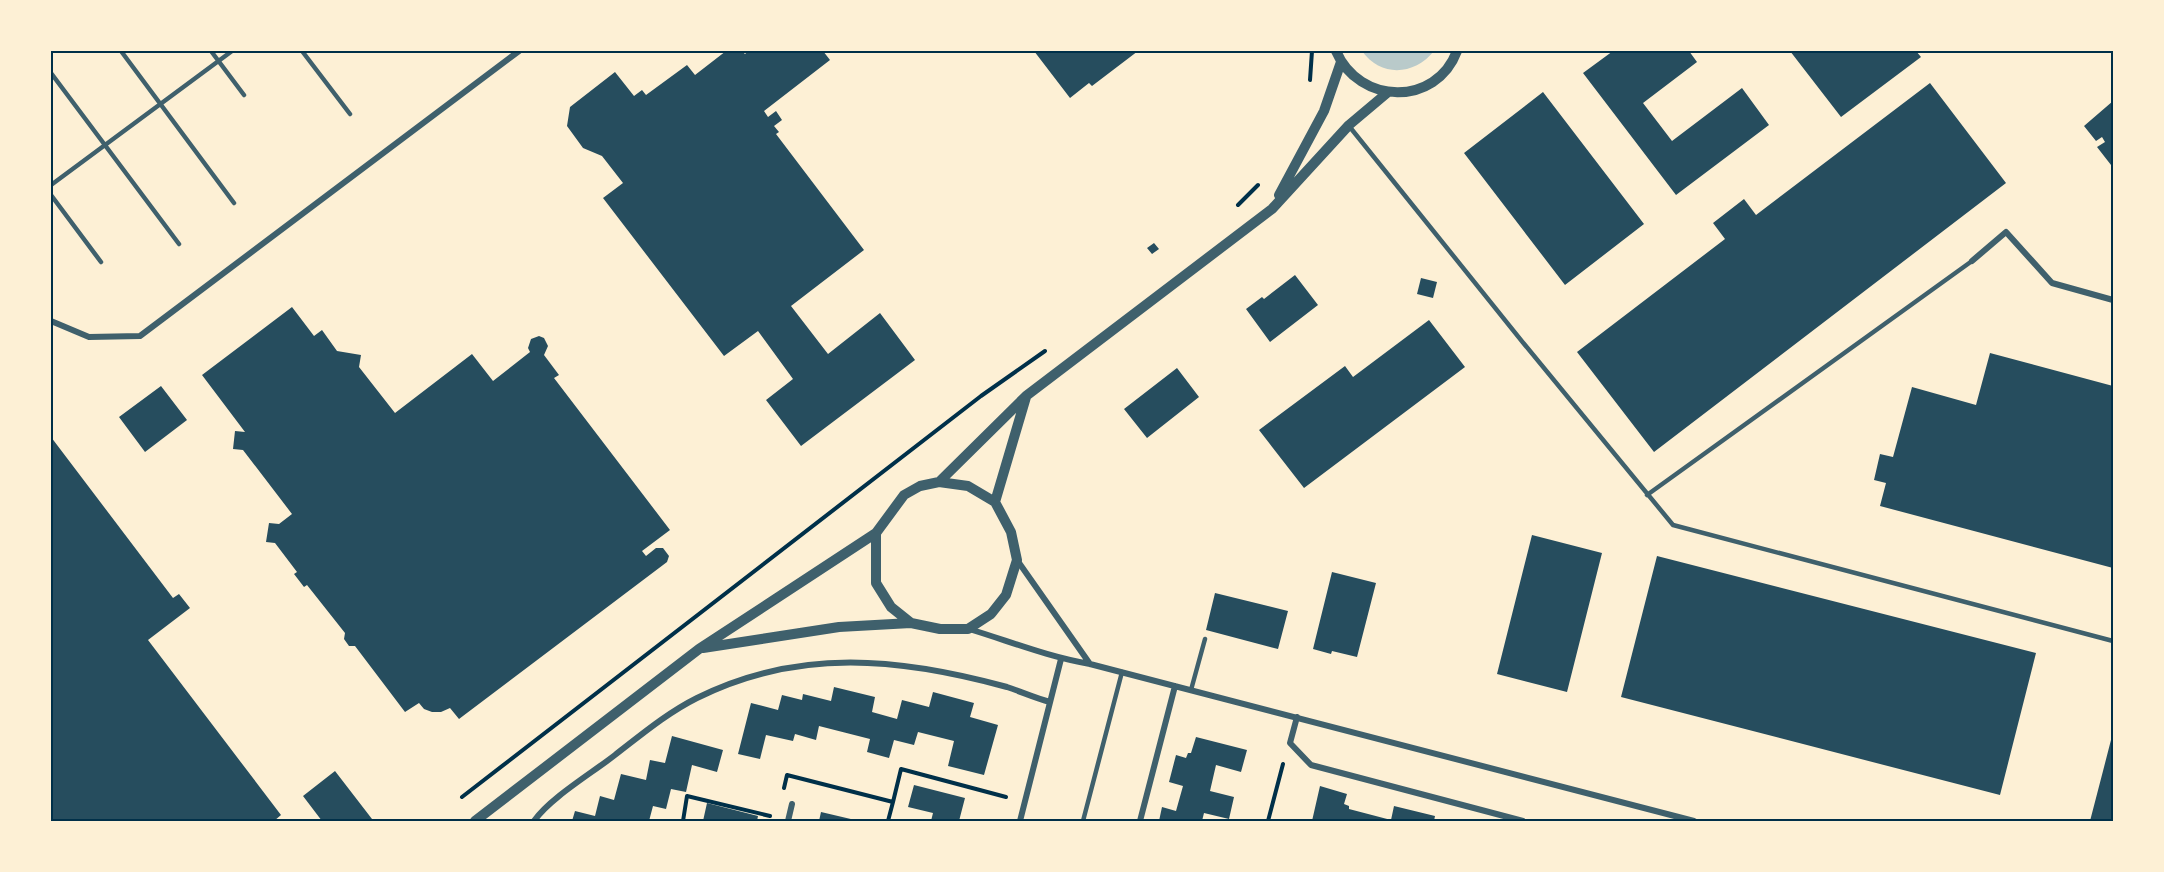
<svg xmlns="http://www.w3.org/2000/svg" width="2164" height="872" font-family="'Archivo Narrow',sans-serif">
  <rect width="100%" height="100%" fill="#fdf0d5"/>
  <path fill="#b9caca" d="M 1362,51 L 1434,51 C 1415,75 1381,78 1362,51 Z"/>
  <path fill="#264d5e" d="M 726,51 L 742,51 L 745,54 L 748,51 L 823,51 L 830,60 L 764,111 L 768,117 L 776,111 L 782,120 L 774,126 L 779,132 L 776,134 L 864,250 L 791,306 L 828,354 L 880,313 L 915,360 L 801,446 L 766,400 L 793,379 L 758,331 L 724,356 L 603,198 L 623,183 L 602,156 L 583,148 L 567,126 L 570,107 L 615,72 L 634,96 L 642,90 L 646,95 L 687,65 L 695,75 Z
    M 1034,51 L 1138,51 L 1092,86 L 1089,83 L 1070,98 Z
    M 1613,51 L 1689,51 L 1697,62 L 1643,103 L 1672,141 L 1742,88 L 1769,125 L 1676,195 L 1583,73 Z
    M 1790,51 L 1916,51 L 1921,57 L 1841,117 Z
    M 1930,83 L 2006,183 L 1654,452 L 1577,352 L 1725,239 L 1713,223 L 1744,199 L 1756,215 Z
    M 1543,92 L 1644,224 L 1565,285 L 1464,153 Z
    M 2113,101 L 2113,164 L 2111,165 L 2097,147 L 2105,142 L 2102,137 L 2096,141 L 2084,126 Z
    M 1154,243 L 1159,249 L 1152,254 L 1147,248 Z
    M 1295,275 L 1318,305 L 1270,342 L 1246,309 L 1262,297 L 1264,299 Z
    M 1421,278 L 1437,282 L 1433,298 L 1417,294 Z
    M 292,307 L 314,336 L 322,330 L 337,351 L 361,355 L 359,367 L 395,413 L 472,354 L 493,381 L 530,352 L 528,348 L 531,339 L 539,336 L 544,338 L 548,346 L 544,355 L 559,375 L 554,378 L 670,530 L 642,551 L 646,556 L 656,548 L 663,548 L 669,556 L 667,562 L 459,719 L 450,708 L 441,712 L 432,712 L 424,709 L 419,703 L 405,712 L 355,646 L 349,646 L 344,639 L 345,633 L 307,585 L 304,587 L 294,574 L 297,572 L 275,543 L 266,542 L 269,523 L 279,524 L 292,514 L 243,450 L 233,449 L 235,431 L 245,432 L 202,375 Z
    M 1429,320 L 1465,367 L 1304,488 L 1259,430 L 1345,366 L 1353,377 Z
    M 1990,353 L 2113,386 L 2113,568 L 1880,506 L 1886,483 L 1874,480 L 1880,454 L 1893,457 L 1912,387 L 1976,405 Z
    M 1177,368 L 1199,397 L 1147,438 L 1124,409 Z
    M 161,386 L 187,420 L 145,452 L 119,417 Z
    M 51,437 L 173,598 L 179,594 L 190,608 L 148,640 L 281,815 L 274,821 L 51,821 Z
    M 1532,535 L 1602,553 L 1567,692 L 1497,674 Z
    M 1657,556 L 2036,653 L 2000,795 L 1621,697 Z
    M 1332,572 L 1376,583 L 1357,657 L 1332,651 L 1331,654 L 1313,649 Z
    M 1215,593 L 1288,611 L 1278,649 L 1206,630 Z
    M 834,687 L 875,697 L 872,712 L 897,719 L 902,700 L 929,707 L 933,692 L 974,703 L 970,717 L 998,725 L 984,775 L 948,766 L 954,741 L 918,732 L 914,745 L 894,740 L 889,758 L 867,752 L 870,739 L 819,726 L 816,740 L 795,734 L 793,741 L 766,735 L 760,759 L 738,754 L 751,703 L 778,710 L 782,695 L 802,700 L 803,694 L 831,701 Z
    M 672,736 L 723,750 L 717,772 L 692,765 L 686,792 L 671,789 L 666,809 L 653,806 L 649,821 L 572,821 L 575,811 L 595,816 L 600,796 L 614,800 L 621,774 L 646,780 L 650,760 L 665,763 Z
    M 2112,736 L 2113,821 L 2090,821 L 2103,771 Z
    M 1196,737 L 1247,750 L 1241,772 L 1216,765 L 1210,791 L 1234,797 L 1229,819 L 1204,813 L 1202,821 L 1159,821 L 1162,807 L 1176,811 L 1183,786 L 1169,782 L 1176,755 L 1186,758 L 1188,753 L 1191,753 Z
    M 335,771 L 372,819 L 369,821 L 322,821 L 303,796 Z
    M 914,785 L 965,798 L 959,821 L 931,821 L 933,813 L 908,807 Z
    M 1320,786 L 1347,794 L 1344,804 L 1349,806 L 1349,809 L 1391,820 L 1394,806 L 1435,816 L 1434,821 L 1312,821 Z
    M 707,803 L 758,816 L 757,821 L 703,821 Z
    M 821,812 L 855,820 L 855,821 L 819,821 Z"/>
  <g fill="none" stroke-linecap="round" stroke-linejoin="round">
    <path stroke="#003049" stroke-width="4" d="M 1310,80 L 1312,51
      M 1238,205 L 1258,185
      M 784,788 L 787,775 L 893,802 L 901,769 L 1006,797
      M 462,797 L 981,396 L 1045,351
      M 683,821 L 687,796 L 770,816
      M 888,821 L 893,802
      M 1268,821 L 1283,764"/>
    <path stroke="#3f606c" stroke-width="4.5" d="M 121,51 L 234,203
      M 211,51 L 244,95
      M 302,51 L 350,114
      M 51,73 L 179,244
      M 1349,126 L 1525,345 L 1673,525 L 2113,641
      M 51,185 L 232,51
      M 51,195 L 101,262
      M 1647,495 L 1972,261
      M 1191,690 L 1205,639
      M 1083,821 L 1122,672"/>
    <path stroke="#3f606c" stroke-width="6" d="M 1972,261 L 2006,232 L 2052,283 L 2113,300
      M 51,321 L 89,337 L 140,336 L 519,51
      M 1017,560 L 1090,664
      M 969,629 C 1009,641 1048,657 1090,664 L 1694,821
      M 1297,717 L 1290,743 L 1311,765 L 1523,821
      M 534,821 C 550,798 592,773 615,755 C 641,735 667,713 697,698 C 799,647 901,658 1007,687 C 1022,692 1035,698 1050,702
      M 788,821 L 792,804
      M 1020,821 L 1061,659
      M 1140,821 L 1175,686"/>
    <path stroke="#3f606c" stroke-width="10" d="M 1336,51 C 1359,105 1436,107 1457,51
      M 1279,195 L 1324,111 L 1341,62
      M 939,482 L 1026,396 L 1272,209 L 1349,125 L 1387,93
      M 939,482 L 968,486 L 995,502 L 1011,532 L 1017,560 L 1006,595 L 991,614 L 968,629 L 940,629 L 911,623 L 891,607 L 876,583 L 876,533 L 904,495 L 920,486 Z
      M 995,502 L 1026,397
      M 703,648 L 839,627 L 911,623
      M 475,821 L 699,649 L 876,533"/>
  </g>
  <rect width="2164" height="872" fill="none" stroke="#fdf0d5" stroke-width="105"/>
  <rect x="52" y="52" width="2060" height="768" fill="none" stroke="#003049" stroke-width="2"/>
</svg>
